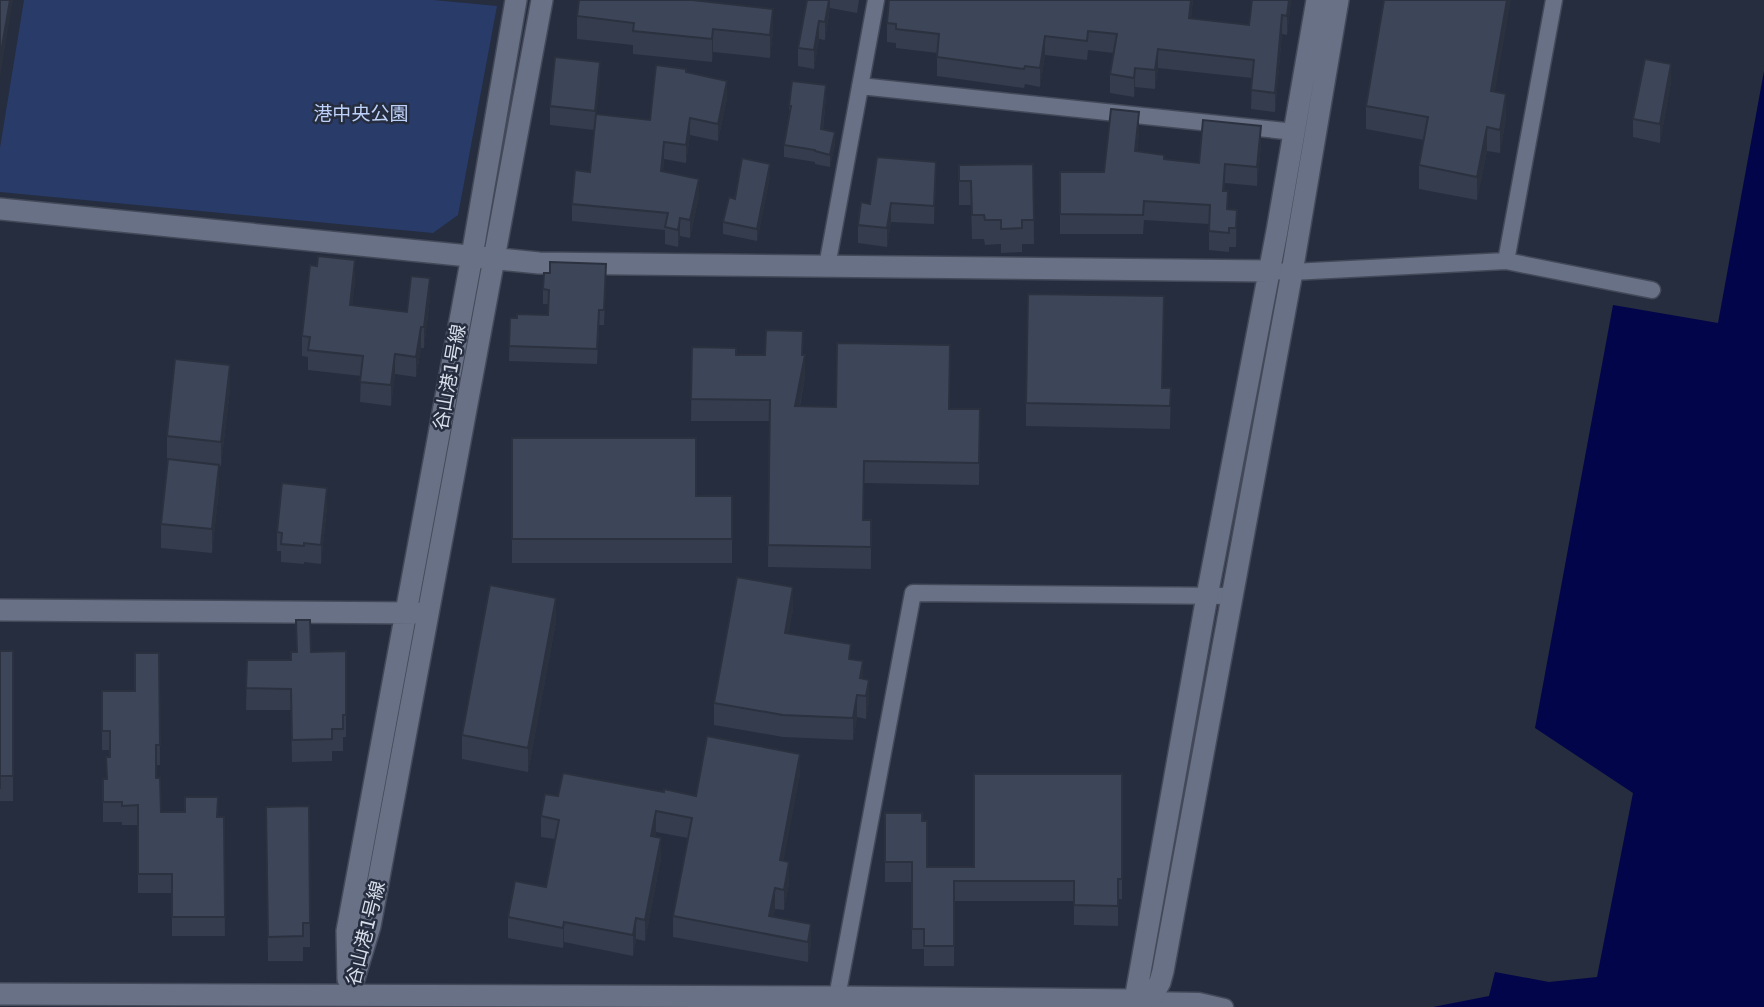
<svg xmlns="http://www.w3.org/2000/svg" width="1764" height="1007" font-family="'DejaVu Sans','Noto Sans JP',sans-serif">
  <rect width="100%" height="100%" fill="#252d3f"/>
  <path fill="#293b68" d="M 24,0 L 433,0 L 497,6 L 458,215 L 433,233 L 0,192 L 0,148 Z"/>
  <path fill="#020549" d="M 1764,71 L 1764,1007 L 1433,1007 L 1489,996 L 1495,972 L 1549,982 L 1597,977 L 1633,793 L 1535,728 L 1613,305 L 1718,323 Z"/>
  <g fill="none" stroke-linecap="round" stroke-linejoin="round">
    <defs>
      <path id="minor" d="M 860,86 L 1295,132
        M 1506,261 L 1554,0
        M 827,266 L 876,0
        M 1269,271 L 1292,272 L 1506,261 L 1652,290
        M 837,997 L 913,593 L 1231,596
        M 1141,1000 L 1199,1001 L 1225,1007"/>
      <path id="tertiary" d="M 0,209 L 539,263 L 1269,271
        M 0,610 L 418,613
        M 348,979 L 347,931 L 472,256 L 516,0
        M 0,994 L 837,997 L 1135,1000 L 1153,995 L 1160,982 L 1163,971 L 1292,272 L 1338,0
        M 349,995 L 370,926 L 542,0
        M 1135,1000 L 1207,596 L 1277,231 L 1317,0"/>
    </defs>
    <use href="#minor" stroke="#434958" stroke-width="19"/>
    <use href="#tertiary" stroke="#434958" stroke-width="24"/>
    <use href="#minor" stroke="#687186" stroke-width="16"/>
    <use href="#tertiary" stroke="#687186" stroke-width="21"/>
  </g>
  <path fill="#343c4d" d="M 807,0 L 859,0 L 857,13 L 830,8 L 825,40 L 819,39 L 814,69 L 798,66 L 798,48 Z
    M 889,0 L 1193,0 L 1191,19 L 1249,25 L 1291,0 L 1287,35 L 1282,34 L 1275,112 L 1251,109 L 1252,78 L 1158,68 L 1155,89 L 1135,87 L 1134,97 L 1110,93 L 1110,74 L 1114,53 L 1088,50 L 1087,60 L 1045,55 L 1040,87 L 1025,84 L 1024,88 L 937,76 L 937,53 L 896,48 L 896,43 L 887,42 L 887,23 Z
    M 577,16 L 773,31 L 770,58 L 713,52 L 712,62 L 633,54 L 633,45 L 577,39 Z
    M 686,72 L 727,98 L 718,141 L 690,135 L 686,163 L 664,159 L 663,171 L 699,196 L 690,238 L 680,236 L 678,247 L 665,244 L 665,230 L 572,221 L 572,204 L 590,172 L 594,130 L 550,125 L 550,106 L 600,80 L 596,114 L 650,120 Z
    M 1671,82 L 1660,143 L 1633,137 L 1633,119 Z
    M 1495,92 L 1506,118 L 1500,153 L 1487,151 L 1477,200 L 1419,189 L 1419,165 L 1424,140 L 1366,129 L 1366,106 Z
    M 826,97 L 823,129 L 835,144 L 830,167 L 815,164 L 815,162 L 784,157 L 784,145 L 789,117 L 789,106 Z
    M 1139,132 L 1137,152 L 1164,159 L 1199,163 L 1261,145 L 1257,186 L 1225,183 L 1224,191 L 1228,209 L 1237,229 L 1236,247 L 1229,247 L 1229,252 L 1209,250 L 1209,224 L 1144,220 L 1143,234 L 1060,234 L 1060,172 L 1104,172 Z
    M 1033,164 L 1034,244 L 1022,244 L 1022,252 L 1001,253 L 1001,244 L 985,245 L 984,239 L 972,239 L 971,205 L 959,205 L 959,165 Z
    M 770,176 L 757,241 L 723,234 L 723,222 L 735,199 Z
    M 936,180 L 934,224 L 891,222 L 887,247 L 858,243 L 858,225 L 870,204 Z
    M 606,279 L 604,325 L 599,325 L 597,364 L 509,361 L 510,318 L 517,318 L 548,315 L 549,304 L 543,304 L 543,289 Z
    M 355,281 L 352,306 L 407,312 L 430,298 L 424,348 L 421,348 L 416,377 L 395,374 L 391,406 L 360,402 L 361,376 L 308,370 L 308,357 L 302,356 L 302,336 Z
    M 692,347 L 736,355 L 803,355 L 805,377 L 800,406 L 980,409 L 979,485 L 864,483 L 864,520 L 871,520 L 871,569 L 768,567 L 769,421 L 691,421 Z
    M 1163,388 L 1171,388 L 1170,429 L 1026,426 L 1026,403 Z
    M 230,389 L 221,466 L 219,466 L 219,489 L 212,553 L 161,548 L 161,524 L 168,460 L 167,460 L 167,436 Z
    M 512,438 L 696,496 L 732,496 L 732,563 L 512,563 Z
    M 327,506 L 321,564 L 304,562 L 304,564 L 281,562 L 281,551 L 277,551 L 277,532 Z
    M 793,610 L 788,633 L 851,659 L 863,679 L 869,702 L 866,719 L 857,717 L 853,740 L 783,737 L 714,725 L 714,703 Z
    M 556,622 L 528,772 L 462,759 L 462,735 Z
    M 0,651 L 13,651 L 13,801 L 0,801 L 0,813 Z
    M 346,651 L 346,737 L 343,737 L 343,751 L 332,751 L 332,761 L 292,762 L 291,710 L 246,710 L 247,660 L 291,660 L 311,652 Z
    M 159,653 L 160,765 L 156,765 L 156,778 L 161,812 L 224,817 L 225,936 L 172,936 L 172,893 L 138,893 L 138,825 L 122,825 L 122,822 L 103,822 L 103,779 L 106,779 L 110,750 L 102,750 L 102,691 L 135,691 Z
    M 800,774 L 783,861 L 789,883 L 784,910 L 775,909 L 773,917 L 811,945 L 808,962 L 673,937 L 673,916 L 688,838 L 656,832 L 655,837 L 661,858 L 645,941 L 636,939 L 633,956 L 564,942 L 563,948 L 508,938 L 508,917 L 546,887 L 555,839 L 541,837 L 541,816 L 558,796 L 664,792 L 696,796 Z
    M 1122,774 L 1122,899 L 1118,899 L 1118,926 L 1074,925 L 1074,901 L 954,901 L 954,966 L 924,966 L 924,949 L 912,949 L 912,882 L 885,882 L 885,813 L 927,867 L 974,867 Z
    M 309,806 L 310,947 L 303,947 L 303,961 L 268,961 L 266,807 Z"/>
  <path fill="#2b313e" d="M 10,0 L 13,0 L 0,78 L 0,58 Z
    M 829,0 L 830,0 L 830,8 L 825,40 L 825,22 Z
    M 1191,0 L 1193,0 L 1189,37 L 1189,18 Z
    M 1289,0 L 1291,0 L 1287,35 L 1287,16 Z
    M 1507,0 L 1511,0 L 1491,115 L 1491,91 Z
    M 773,9 L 773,31 L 770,58 L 770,35 Z
    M 1282,15 L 1282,34 L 1275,112 L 1275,93 Z
    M 819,21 L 819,39 L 814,69 L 814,50 Z
    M 713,29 L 713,52 L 712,62 L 712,39 Z
    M 1045,36 L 1045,55 L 1040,87 L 1040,68 Z
    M 1158,49 L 1158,68 L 1155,89 L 1155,70 Z
    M 600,62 L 600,80 L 595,130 L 595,111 Z
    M 1671,64 L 1671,82 L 1660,143 L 1660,124 Z
    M 1135,68 L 1135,87 L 1134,97 L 1134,78 Z
    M 727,81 L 727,98 L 718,141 L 718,124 Z
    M 826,85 L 826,97 L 821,141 L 821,129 Z
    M 1506,94 L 1506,118 L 1500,153 L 1500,130 Z
    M 1139,112 L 1139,132 L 1135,170 L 1135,151 Z
    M 690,118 L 690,135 L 686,163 L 686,145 Z
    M 1261,126 L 1261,145 L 1257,186 L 1257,167 Z
    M 1487,127 L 1487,151 L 1477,200 L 1477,177 Z
    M 835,132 L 835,144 L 830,167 L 830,155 Z
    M 664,142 L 664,159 L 661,189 L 661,171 Z
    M 936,162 L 936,180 L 934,224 L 934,206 Z
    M 770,164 L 770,176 L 757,241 L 757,229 Z
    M 1225,164 L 1225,183 L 1223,210 L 1223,191 Z
    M 699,179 L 699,196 L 690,238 L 690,220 Z
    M 891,203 L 891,222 L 887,247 L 887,228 Z
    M 1237,210 L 1237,229 L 1236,247 L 1236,228 Z
    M 680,218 L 680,236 L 678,247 L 678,230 Z
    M 355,260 L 355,281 L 350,326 L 350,305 Z
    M 430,278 L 430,298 L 424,348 L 424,327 Z
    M 421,327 L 421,348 L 416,377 L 416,357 Z
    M 395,354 L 395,374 L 391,406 L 391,385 Z
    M 805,355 L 805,377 L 795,428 L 795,406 Z
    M 230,365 L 230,389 L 221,466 L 221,442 Z
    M 219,465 L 219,489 L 212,553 L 212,529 Z
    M 327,488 L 327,506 L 321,564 L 321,545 Z
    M 793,587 L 793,610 L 785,655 L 785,633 Z
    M 556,598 L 556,622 L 528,772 L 528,748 Z
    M 863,661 L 863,683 L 860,678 Z
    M 869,680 L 869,702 L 866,719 L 866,696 Z
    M 857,695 L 857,717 L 853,740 L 853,718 Z
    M 800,754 L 800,774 L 780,881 L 780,860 Z
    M 656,811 L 656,832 L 651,857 L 651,836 Z
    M 661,838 L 661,858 L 645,941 L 645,920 Z
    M 789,862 L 789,883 L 784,910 L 784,890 Z
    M 775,888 L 775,909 L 769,937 L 769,916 Z
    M 636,918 L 636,939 L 633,956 L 633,935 Z
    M 564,922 L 564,942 L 563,948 L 563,928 Z
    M 811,924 L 811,945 L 808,962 L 808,942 Z"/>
  <path fill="#3d4659" stroke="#2b313e" stroke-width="2" d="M 0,0 L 10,0 L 0,58 Z
    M 579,0 L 692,0 L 773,9 L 770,35 L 713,29 L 712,39 L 633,31 L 634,23 L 577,16 Z
    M 807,0 L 829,0 L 825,22 L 819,21 L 814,50 L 798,48 Z
    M 889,0 L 1191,0 L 1189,18 L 1249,25 L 1252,0 L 1289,0 L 1287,16 L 1282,15 L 1275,93 L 1251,90 L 1254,60 L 1158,49 L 1155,70 L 1135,68 L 1134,78 L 1110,74 L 1117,34 L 1088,31 L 1087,41 L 1045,36 L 1040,68 L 1025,66 L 1024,69 L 937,57 L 939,34 L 896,29 L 896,24 L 887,23 Z
    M 1384,0 L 1507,0 L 1491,91 L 1506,94 L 1500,130 L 1487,127 L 1477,177 L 1419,165 L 1428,117 L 1366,106 Z
    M 555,57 L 600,62 L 595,111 L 550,106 Z
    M 1645,59 L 1671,64 L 1660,124 L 1633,119 Z
    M 656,65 L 686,69 L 686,72 L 727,81 L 718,124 L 690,118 L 686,145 L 664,142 L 661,171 L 699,179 L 690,220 L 680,218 L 678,230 L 665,227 L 668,213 L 572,204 L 575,170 L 590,172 L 596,114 L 650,120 Z
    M 792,81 L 826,85 L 821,129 L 835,132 L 830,155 L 815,151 L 815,150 L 784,145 L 791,106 L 789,106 Z
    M 1111,109 L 1139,112 L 1135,151 L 1164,155 L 1164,159 L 1199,163 L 1203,120 L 1261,126 L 1257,167 L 1225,164 L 1223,191 L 1228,191 L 1227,209 L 1237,210 L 1236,228 L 1229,228 L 1229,233 L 1209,231 L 1210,205 L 1144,201 L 1143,215 L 1060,214 L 1060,172 L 1104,172 Z
    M 877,157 L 936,162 L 934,206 L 891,203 L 887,228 L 858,225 L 861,202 L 870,204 Z
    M 742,158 L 770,164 L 757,229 L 723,222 L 729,197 L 735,199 Z
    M 1033,164 L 1034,220 L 1022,220 L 1022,228 L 1001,229 L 1001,220 L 985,220 L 984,215 L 972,215 L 971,181 L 959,181 L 959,165 Z
    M 318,256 L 355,260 L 350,305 L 407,312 L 411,276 L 430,278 L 424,327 L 421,327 L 416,357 L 395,354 L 391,385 L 360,382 L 363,356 L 308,350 L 310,337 L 302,336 L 310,265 L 317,266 Z
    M 550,262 L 606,264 L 604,310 L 599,310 L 597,349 L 509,346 L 510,318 L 517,318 L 517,314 L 548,315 L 549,290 L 543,289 L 544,273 L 550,273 Z
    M 1028,294 L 1164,296 L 1162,388 L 1171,388 L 1170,406 L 1026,403 Z
    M 766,330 L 803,331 L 802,355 L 805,355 L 795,406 L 836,407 L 837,343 L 950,345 L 949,409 L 980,409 L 979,463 L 864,461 L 863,520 L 871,520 L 871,547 L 768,545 L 770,400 L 691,399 L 692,347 L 736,348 L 736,355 L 765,355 Z
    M 175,359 L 230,365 L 221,442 L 167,436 Z
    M 512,438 L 696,438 L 696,496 L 732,496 L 732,539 L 512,539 Z
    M 168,459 L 219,465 L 212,529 L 161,524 Z
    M 282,483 L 327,488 L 321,545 L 304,543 L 304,546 L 281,544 L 282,533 L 277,532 Z
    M 737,577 L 793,587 L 785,633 L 851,644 L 849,659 L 863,661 L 860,678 L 869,680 L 866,696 L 857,695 L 853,718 L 783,715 L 714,703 Z
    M 490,585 L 556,598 L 528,748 L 462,735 Z
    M 296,620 L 310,620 L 311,652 L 346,651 L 346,715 L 343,715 L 343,729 L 332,729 L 332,739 L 292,740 L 291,689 L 246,688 L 247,660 L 291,660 L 291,652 L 297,652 Z
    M 0,651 L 13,651 L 13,776 L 0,776 L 0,789 Z
    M 135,653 L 159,653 L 160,745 L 156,745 L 156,778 L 160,778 L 161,812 L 185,812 L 185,797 L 218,797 L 217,817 L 224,817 L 225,917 L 172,917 L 172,874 L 138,874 L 138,805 L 122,806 L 122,802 L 103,802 L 103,779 L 107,779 L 106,757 L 110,757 L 110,731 L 102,731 L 102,691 L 135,691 Z
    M 707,736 L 800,754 L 780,860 L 789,862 L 784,890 L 775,888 L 769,916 L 811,924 L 808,942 L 673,916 L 692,818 L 656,811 L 651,836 L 661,838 L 645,920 L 636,918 L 633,935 L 564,922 L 563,928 L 508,917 L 515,881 L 546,887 L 559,820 L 541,816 L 545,794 L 558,796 L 563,773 L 664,792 L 664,789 L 696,796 Z
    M 974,774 L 1122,774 L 1122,879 L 1118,879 L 1118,906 L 1074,905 L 1074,881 L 954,881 L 954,946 L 924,946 L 924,929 L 912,929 L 912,862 L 885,862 L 885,813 L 922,813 L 922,821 L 927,821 L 927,867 L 974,867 Z
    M 309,806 L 310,923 L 303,923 L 303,936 L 268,937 L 266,807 Z"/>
  <g text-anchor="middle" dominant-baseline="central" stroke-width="5" stroke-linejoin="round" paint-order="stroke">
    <g font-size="19" fill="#bed1f9" stroke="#252d3f">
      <text x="361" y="113">港中央公園</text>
    </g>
    <g font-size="19" fill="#d8deea" stroke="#252d3f">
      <text transform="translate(449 377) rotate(-80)">谷山港1号線</text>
      <text transform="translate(365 933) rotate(-76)">谷山港1号線</text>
    </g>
  </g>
</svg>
